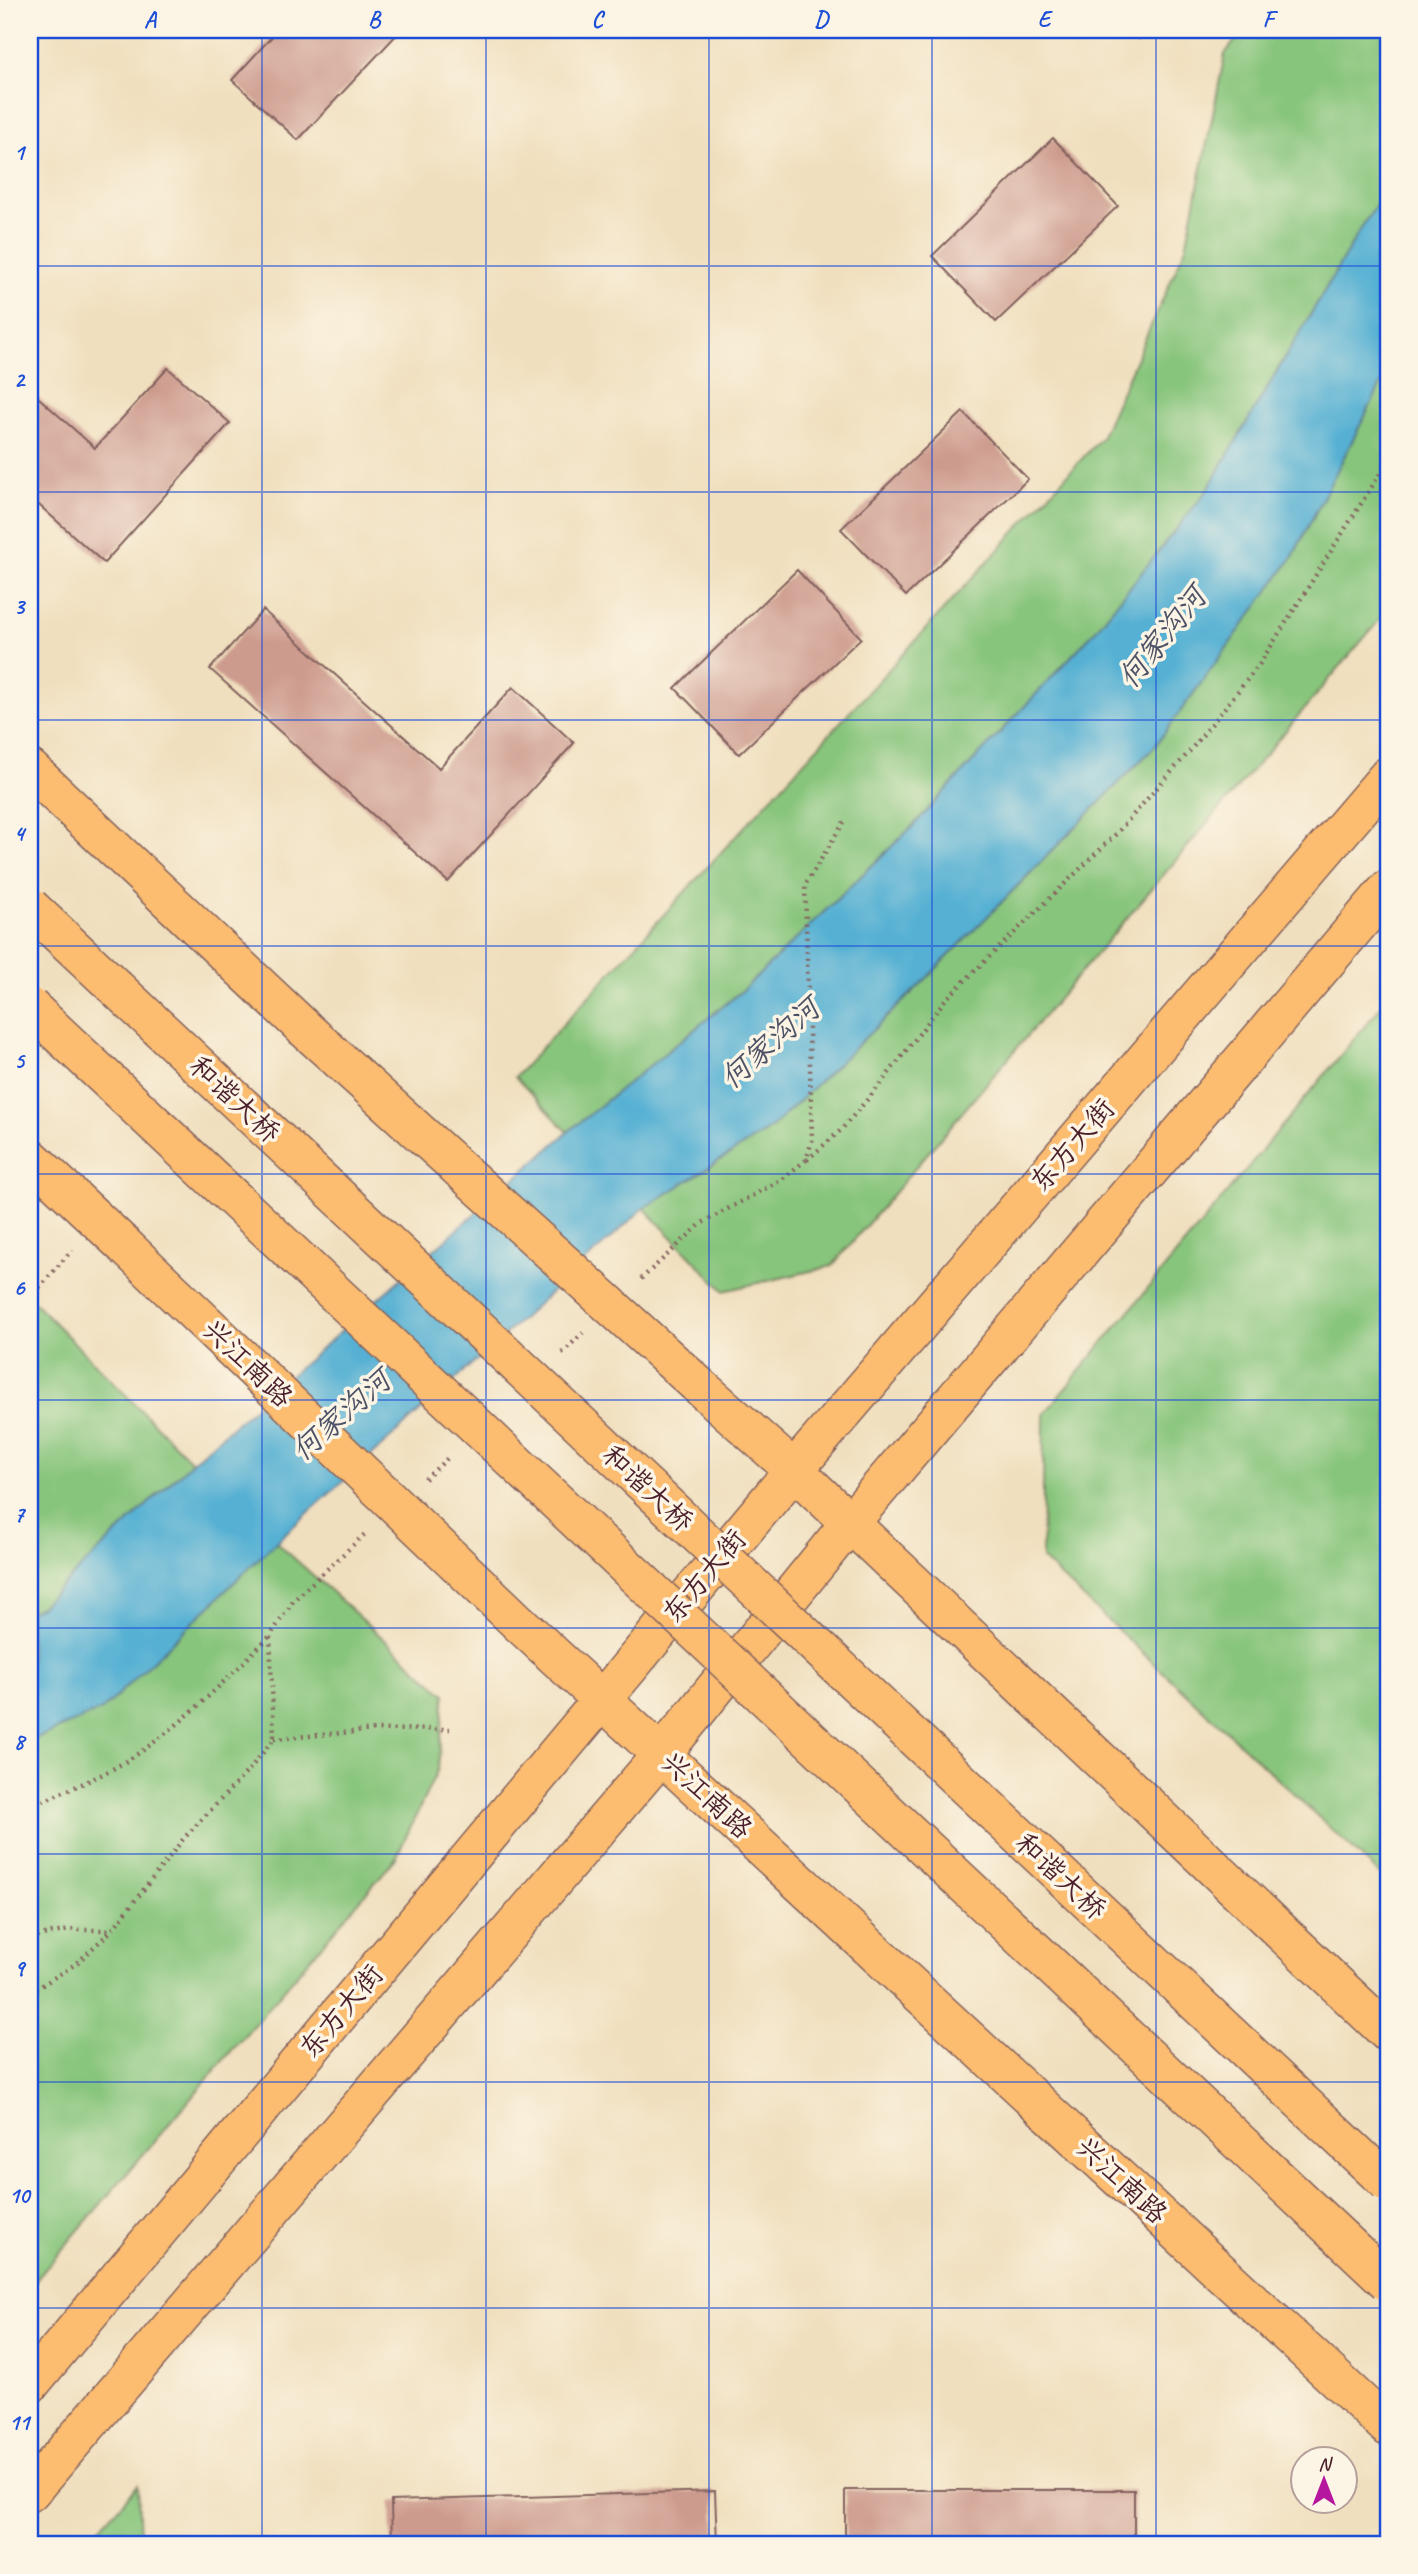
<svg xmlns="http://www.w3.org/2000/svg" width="1418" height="2574" font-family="Caveat,'LXGW WenKai TC',sans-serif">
  <rect width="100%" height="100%" fill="#fcf5e5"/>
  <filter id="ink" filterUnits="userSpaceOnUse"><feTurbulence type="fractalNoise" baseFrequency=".0143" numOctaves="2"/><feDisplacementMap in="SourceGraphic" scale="14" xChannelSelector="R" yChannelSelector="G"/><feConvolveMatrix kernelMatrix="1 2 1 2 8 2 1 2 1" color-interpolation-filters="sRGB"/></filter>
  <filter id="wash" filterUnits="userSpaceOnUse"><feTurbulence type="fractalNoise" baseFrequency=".00686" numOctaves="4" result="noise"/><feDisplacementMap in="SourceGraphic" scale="28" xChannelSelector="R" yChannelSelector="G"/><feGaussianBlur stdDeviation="1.57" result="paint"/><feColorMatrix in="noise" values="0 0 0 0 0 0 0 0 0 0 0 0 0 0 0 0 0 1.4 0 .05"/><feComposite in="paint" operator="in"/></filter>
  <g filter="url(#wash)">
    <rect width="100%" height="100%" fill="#f0dfbe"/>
    <path fill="#87c57c" stroke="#687254" stroke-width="2" d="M 1243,30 L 1388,30 L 1388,189 L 1365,222 L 1206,492 L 1094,632 L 912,827 L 743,990 L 568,1132 L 515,1077 L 1101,438 L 1186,247 L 1225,54 Z
      M 1388,371 L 1388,610 L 832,1266 L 724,1291 L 644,1208 L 771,1128 L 923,982 L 1155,746 L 1292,558 Z
      M 1388,998 L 1388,1882 L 1042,1559 L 1044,1414 Z
      M 30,1298 L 192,1462 L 41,1606 L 30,1611 Z
      M 276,1542 L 445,1694 L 438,1769 L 396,1858 L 30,2287 L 30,1741 L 102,1710 Z
      M 138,2485 L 140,2544 L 85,2544 Z"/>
    <path fill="#55b0d3" stroke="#50687f" stroke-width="2" d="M 1388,189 L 1388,371 L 1292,558 L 1155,746 L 923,982 L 771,1128 L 644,1208 L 276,1542 L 102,1710 L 30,1741 L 30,1611 L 41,1606 L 192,1462 L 568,1132 L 743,990 L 912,827 L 1094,632 L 1206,492 L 1365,222 Z"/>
    <g id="blocks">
      <path fill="#cd9b8e" d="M 278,30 L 401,30 L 298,140 L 232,80 Z
        M 1130,30 L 1149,30 L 1139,39 Z
        M 1053,138 L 1118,206 L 996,322 L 932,256 Z
        M 168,368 L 230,423 L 104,563 L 30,497 L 30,390 L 95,448 Z
        M 963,412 L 1028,479 L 906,596 L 841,529 Z
        M 797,570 L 861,638 L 739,754 L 675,688 Z
        M 263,610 L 439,768 L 513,687 L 574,743 L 448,882 L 210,669 Z
        M 845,2490 L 1134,2490 L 1134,2544 L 845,2544 Z
        M 715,2491 L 717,2544 L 392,2544 L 391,2501 Z"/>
    </g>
  </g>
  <g filter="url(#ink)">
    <use href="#blocks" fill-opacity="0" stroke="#84625e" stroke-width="2"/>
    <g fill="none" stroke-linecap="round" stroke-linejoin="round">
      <defs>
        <path id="major" d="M 30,769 L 304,1028
          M 30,1157 L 127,1248
          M 697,1384 L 794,1470 L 1388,2033
          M 520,1624 L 1388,2427
          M 30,2384 L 794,1470 L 1388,776
          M 30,2492 L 662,1754 L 849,1524 L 1388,889"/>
      </defs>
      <use href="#major" stroke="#84625e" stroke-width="41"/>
      <path stroke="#84625e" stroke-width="4.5" stroke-dasharray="2 5" stroke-linecap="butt" d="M 807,1160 L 841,1130 L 879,1086 L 945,1000 L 1116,834 L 1189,752 L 1259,665 L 1388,461
        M 641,1279 L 702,1223 L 781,1180 L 806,1160 L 812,1141 L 805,885 L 844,822
        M 30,1298 L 72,1250
        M 562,1353 L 583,1333
        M 425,1479 L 450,1456
        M 274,1739 L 375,1730 L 450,1729
        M 30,1807 C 56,1795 83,1784 109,1771 C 171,1738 220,1685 270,1636
        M 30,1937 L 70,1930 L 112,1930
        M 30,1993 L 77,1963 L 112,1930 L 184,1838 L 247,1772 L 274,1739 L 270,1636 L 294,1600 L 367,1532"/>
      <use href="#major" stroke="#fcbd6f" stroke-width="38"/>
      <defs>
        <path id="major-bridge" d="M 30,907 L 1388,2183
          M 30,1007 L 1388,2282
          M 304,1028 L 697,1384
          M 127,1248 L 520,1624"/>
      </defs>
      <use href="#major-bridge" stroke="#84625e" stroke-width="41" stroke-linecap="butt"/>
      <use href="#major-bridge" stroke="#fcbd6f" stroke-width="38"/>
    </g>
  </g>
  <path fill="none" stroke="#1d4ed8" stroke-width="2" stroke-opacity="0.55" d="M 262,30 L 262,2544M 486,30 L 486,2544M 709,30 L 709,2544M 932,30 L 932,2544M 1156,30 L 1156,2544M 30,266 L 1388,266M 30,492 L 1388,492M 30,720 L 1388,720M 30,946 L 1388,946M 30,1174 L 1388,1174M 30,1400 L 1388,1400M 30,1628 L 1388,1628M 30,1854 L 1388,1854M 30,2082 L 1388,2082M 30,2308 L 1388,2308"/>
  <g text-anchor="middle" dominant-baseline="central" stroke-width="7" stroke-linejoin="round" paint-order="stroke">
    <g font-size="28" fill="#4a1f2b" stroke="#fcf5e5">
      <text transform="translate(235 1099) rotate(43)">和谐大桥</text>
      <text transform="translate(1072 1145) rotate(-49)">东方大街</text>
      <text transform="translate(248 1363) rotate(44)">兴江南路</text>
      <text transform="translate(648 1488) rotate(43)">和谐大桥</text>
      <text transform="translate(704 1576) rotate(-50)">东方大街</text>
      <text transform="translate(707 1795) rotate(43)">兴江南路</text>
      <text transform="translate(1061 1876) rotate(43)">和谐大桥</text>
      <text transform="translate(341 2011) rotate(-50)">东方大街</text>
      <text transform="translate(1122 2180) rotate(43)">兴江南路</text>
    </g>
    <g font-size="30" font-style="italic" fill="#4e5266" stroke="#fcf5e5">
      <text transform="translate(1162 637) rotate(-51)">何家沟河</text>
      <text transform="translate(770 1043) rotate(-41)">何家沟河</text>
      <text transform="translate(341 1415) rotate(-41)">何家沟河</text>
    </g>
  </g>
  <rect width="1418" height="2574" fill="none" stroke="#fcf5e5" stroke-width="77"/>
  <g transform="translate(1324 2480)"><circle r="33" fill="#fcf5e5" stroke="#b59f9b" stroke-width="2"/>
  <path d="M0-5L12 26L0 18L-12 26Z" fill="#b5179e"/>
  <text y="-10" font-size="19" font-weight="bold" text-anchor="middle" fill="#4a1f2b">N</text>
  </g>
  <rect x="38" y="38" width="1342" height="2498" fill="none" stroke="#1d4ed8" stroke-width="2.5"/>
  <g font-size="23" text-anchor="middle" font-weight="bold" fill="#1d4ed8">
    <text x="150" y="27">A</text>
    <text x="374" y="27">B</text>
    <text x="597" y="27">C</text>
    <text x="821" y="27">D</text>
    <text x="1044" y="27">E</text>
    <text x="1268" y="27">F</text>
    <text x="19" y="160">1</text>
    <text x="19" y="387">2</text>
    <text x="19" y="614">3</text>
    <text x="19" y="841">4</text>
    <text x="19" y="1068">5</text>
    <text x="19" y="1295">6</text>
    <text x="19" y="1522">7</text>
    <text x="19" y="1749">8</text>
    <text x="19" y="1976">9</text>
    <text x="19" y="2203">10</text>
    <text x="19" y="2430">11</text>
  </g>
</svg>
